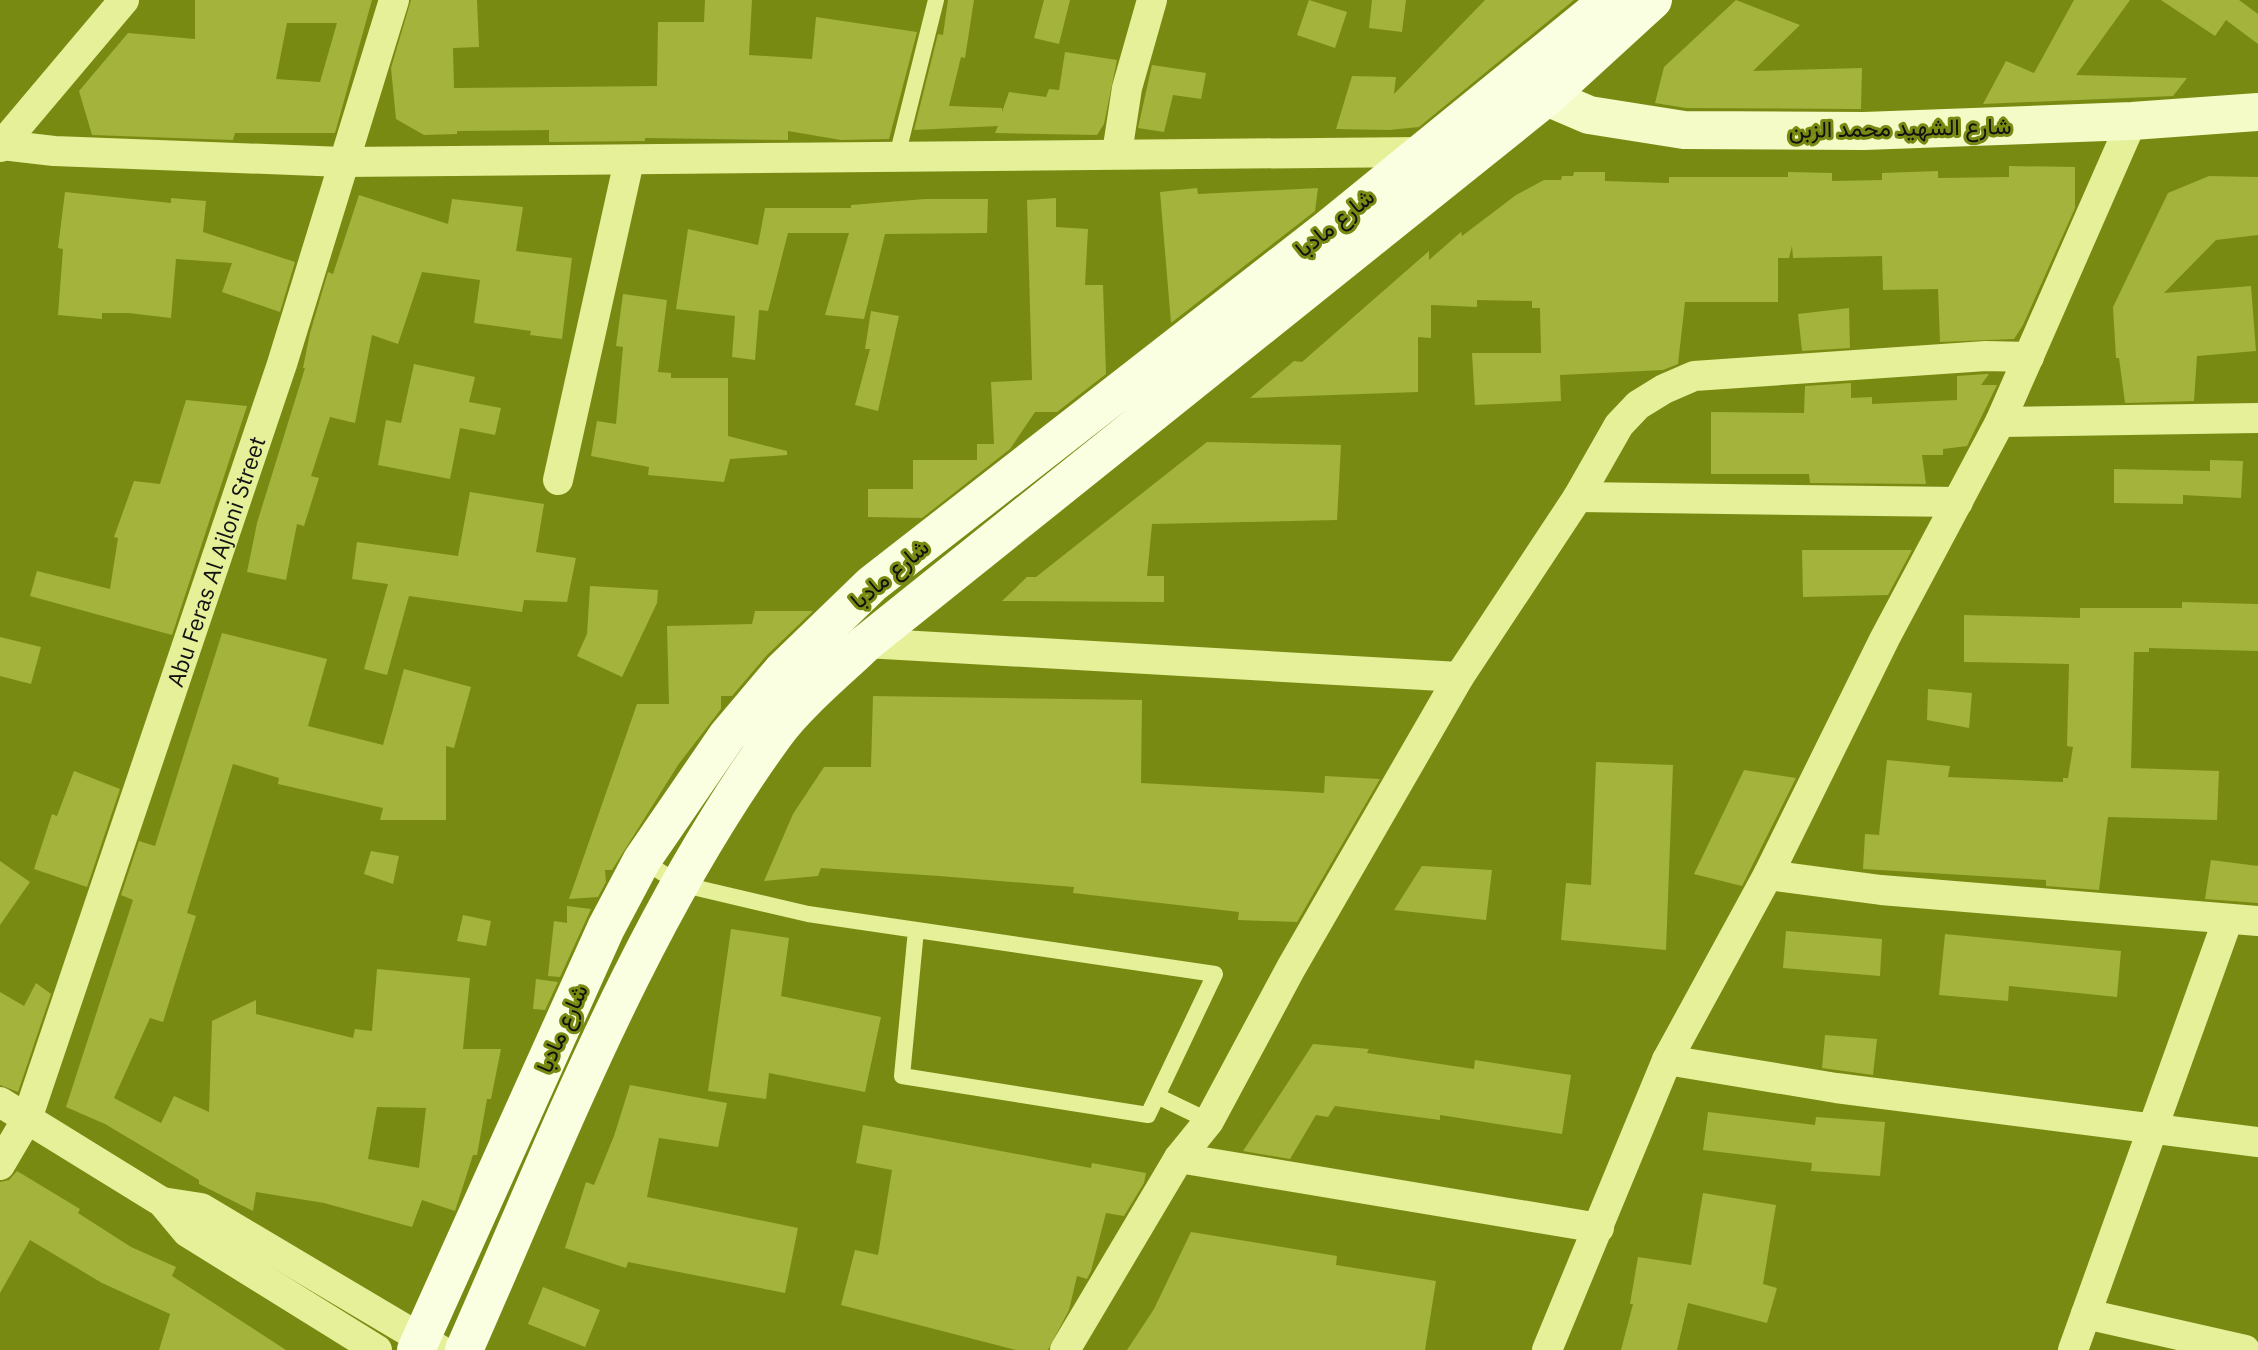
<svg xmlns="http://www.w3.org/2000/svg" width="2258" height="1350" font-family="'IBM Plex Sans',Vazirmatn,sans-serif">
  <rect width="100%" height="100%" fill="#798a13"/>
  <path fill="#a3b33b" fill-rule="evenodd" d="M 195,0 L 372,0 L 335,133 L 235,133 L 233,140 L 92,135 L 79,91 L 128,33 L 195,39 ZM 287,23 L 337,23 L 320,82 L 276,79 Z
    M 411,0 L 477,0 L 479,47 L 453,48 L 454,88 L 657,86 L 658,22 L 704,22 L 705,0 L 752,0 L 749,55 L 812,59 L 816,17 L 917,32 L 889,139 L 841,140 L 788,131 L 788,140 L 645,138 L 645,141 L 549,142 L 549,130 L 457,131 L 457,134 L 424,135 L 396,119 L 391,68 Z
    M 948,0 L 974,0 L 965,58 L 961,57 L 949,106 L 1002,108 L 1002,112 L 1009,92 L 1046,97 L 1049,89 L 1059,90 L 1065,52 L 1117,60 L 1104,124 L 1097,135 L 995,133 L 998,126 L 914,130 L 938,34 L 943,35 Z
    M 1044,0 L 1070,0 L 1059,44 L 1034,38 Z
    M 1309,0 L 1347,12 L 1335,48 L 1297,35 Z
    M 1372,0 L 1406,0 L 1402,32 L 1369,28 Z
    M 1485,0 L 1574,0 L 1419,127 L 1389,130 L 1336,129 L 1352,76 L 1396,77 L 1394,94 Z
    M 1736,0 L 1800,25 L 1753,71 L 1862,68 L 1861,109 L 1686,108 L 1655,103 L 1664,67 Z
    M 2074,0 L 2130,0 L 2076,75 L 2187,78 L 2173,96 L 1983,104 L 2006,61 L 2034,73 Z
    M 2161,0 L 2239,0 L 2258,14 L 2258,44 L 2226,20 L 2215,36 Z
    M 1152,65 L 1206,73 L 1201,99 L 1173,95 L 1164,132 L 1138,128 Z
    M 2009,166 L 2075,167 L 2075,208 L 2023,325 L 2014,339 L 1940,342 L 1938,289 L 1883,290 L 1882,256 L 1793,258 L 1792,246 L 1789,258 L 1778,258 L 1778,302 L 1685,302 L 1678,364 L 1663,370 L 1560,375 L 1561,401 L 1475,405 L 1472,353 L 1541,353 L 1540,308 L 1532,308 L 1532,301 L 1477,300 L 1477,307 L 1431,305 L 1431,338 L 1418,337 L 1418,392 L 1250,398 L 1294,361 L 1302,362 L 1429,251 L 1429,260 L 1461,232 L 1462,236 L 1516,195 L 1544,180 L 1561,180 L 1562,176 L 1573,176 L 1574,172 L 1605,172 L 1605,181 L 1669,183 L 1669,177 L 1788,177 L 1788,172 L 1832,173 L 1832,181 L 1882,180 L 1882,173 L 1938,171 L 1938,178 L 2009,177 Z
    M 2209,176 L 2258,177 L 2258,235 L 2216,240 L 2164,293 L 2251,286 L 2256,351 L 2197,356 L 2194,401 L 2125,403 L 2119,358 L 2116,358 L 2113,307 L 2168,193 Z
    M 1197,188 L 1198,194 L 1318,188 L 1315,211 L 1171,323 L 1160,192 Z
    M 65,192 L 171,203 L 171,198 L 206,201 L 203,232 L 295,262 L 280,312 L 222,292 L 232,263 L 176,259 L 171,318 L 128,313 L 102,313 L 102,319 L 58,315 L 63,249 L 58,248 Z
    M 359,195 L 448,224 L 452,199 L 523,207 L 516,251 L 572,258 L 562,339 L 530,335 L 531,331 L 474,323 L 480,280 L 422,272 L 398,344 L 372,335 L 355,423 L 330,417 L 311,476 L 319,478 L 304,526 L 297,524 L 286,580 L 247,572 L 257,523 L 305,368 L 303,368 L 310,333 L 328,272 L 333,274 Z
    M 1056,198 L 1056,227 L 1088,229 L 1085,285 L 1103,285 L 1106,374 L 1057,412 L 1035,412 L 1010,449 L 922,518 L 868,517 L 868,489 L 913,489 L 913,460 L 977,460 L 977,444 L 994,444 L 991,382 L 1032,380 L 1027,200 Z
    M 925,199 L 988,199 L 987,233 L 885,234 L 864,319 L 825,315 L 849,233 L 788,233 L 768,311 L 759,310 L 755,360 L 732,357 L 735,316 L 676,309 L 688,229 L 758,245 L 765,208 L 851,208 L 851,205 Z
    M 623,294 L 667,300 L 658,372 L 671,373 L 671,378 L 728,378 L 728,436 L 787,451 L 787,455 L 730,459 L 724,482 L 648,475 L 649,467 L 591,456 L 597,421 L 616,424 L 623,347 L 616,346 Z
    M 1849,308 L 1850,348 L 1802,351 L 1798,314 Z
    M 871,311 L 899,316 L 878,411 L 855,405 L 870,349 L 865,349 Z
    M 414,364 L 475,377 L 469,402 L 501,408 L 495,435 L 460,428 L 450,479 L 378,465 L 386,420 L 401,423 Z
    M 1986,374 L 1989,374 L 1981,385 L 1997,385 L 1967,446 L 1943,449 L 1943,455 L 1922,455 L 1926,484 L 1810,483 L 1809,474 L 1711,474 L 1711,412 L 1804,413 L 1805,386 L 1851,383 L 1851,398 L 1872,397 L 1872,404 L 1957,400 L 1957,376 Z
    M 186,400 L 247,406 L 172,635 L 30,596 L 37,571 L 110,589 L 118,538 L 114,537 L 134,481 L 160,484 Z
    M 1207,442 L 1341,445 L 1337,520 L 1152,524 L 1147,576 L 1164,576 L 1164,602 L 1002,601 L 1027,577 L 1036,577 Z
    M 2210,460 L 2243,461 L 2241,498 L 2183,495 L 2183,504 L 2114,503 L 2114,469 L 2210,471 Z
    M 470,492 L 544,504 L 536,552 L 576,558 L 567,602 L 524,600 L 522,612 L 409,596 L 387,675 L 364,669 L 388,584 L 352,579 L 357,542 L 458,556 Z
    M 1802,550 L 1912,550 L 1888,595 L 1803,597 Z
    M 590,586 L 658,590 L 657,603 L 622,677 L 577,656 L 587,634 Z
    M 2182,602 L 2258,604 L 2258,651 L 2149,648 L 2149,652 L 2134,652 L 2131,768 L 2219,771 L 2217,820 L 2108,817 L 2099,890 L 2046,886 L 2046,880 L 1863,869 L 1865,834 L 1879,835 L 1887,760 L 1950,766 L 1948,777 L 2063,782 L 2063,778 L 2068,778 L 2073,747 L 2067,746 L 2069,664 L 1964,662 L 1964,615 L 2080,618 L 2080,608 L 2182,608 Z
    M 755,611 L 813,611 L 767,655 L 732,696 L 721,696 L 721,709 L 678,765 L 612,870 L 605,870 L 606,882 L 598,897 L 569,899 L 637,704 L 669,704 L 667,626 L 752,624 Z
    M 222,633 L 327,659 L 308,726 L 383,745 L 404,669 L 471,687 L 454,748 L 446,746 L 446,820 L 380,820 L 383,808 L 278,784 L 279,778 L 233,764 L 187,913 L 196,916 L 163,1022 L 150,1018 L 114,1098 L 161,1123 L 174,1096 L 209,1112 L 212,1021 L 256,1000 L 256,1014 L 353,1038 L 355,1029 L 372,1031 L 377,969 L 470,978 L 463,1049 L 501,1049 L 491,1099 L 487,1099 L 477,1155 L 473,1155 L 455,1211 L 422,1200 L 412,1227 L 324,1203 L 256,1192 L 253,1211 L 199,1184 L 199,1180 L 105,1124 L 66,1107 L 133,900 L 121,895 L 139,841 L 155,846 ZM 377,1107 L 426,1108 L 419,1168 L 368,1159 Z
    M 0,637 L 41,647 L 31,684 L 0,676 Z
    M 1928,689 L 1972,693 L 1969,728 L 1927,720 Z
    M 873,696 L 1142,700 L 1141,783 L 1324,793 L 1325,776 L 1380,779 L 1297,922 L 1238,920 L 1239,912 L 1073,893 L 1074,887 L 939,876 L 821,868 L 818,876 L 764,881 L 793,814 L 824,767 L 871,767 Z
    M 1596,762 L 1673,765 L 1666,950 L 1561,940 L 1566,883 L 1591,885 Z
    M 1744,770 L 1796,778 L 1742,886 L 1694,874 Z
    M 74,771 L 120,789 L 87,887 L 34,869 L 52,814 L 57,816 Z
    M 371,851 L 399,856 L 393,884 L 364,874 Z
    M 2211,860 L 2258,866 L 2258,903 L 2205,899 Z
    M 0,861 L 30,882 L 0,925 Z
    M 1422,866 L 1492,870 L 1486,920 L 1394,910 Z
    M 567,906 L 591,909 L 560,977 L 548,976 L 554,921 L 567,923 Z
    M 463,915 L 491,921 L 486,946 L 457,941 Z
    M 731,929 L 789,938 L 781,996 L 881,1017 L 865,1092 L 769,1073 L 766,1099 L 708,1091 Z
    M 1786,931 L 1882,939 L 1880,976 L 1783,968 Z
    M 1945,934 L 2121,951 L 2117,997 L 2009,986 L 2008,1001 L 1939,995 Z
    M 536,979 L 558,982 L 545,1010 L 533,1009 Z
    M 36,983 L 51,994 L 18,1092 L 0,1085 L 0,992 L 24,1006 Z
    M 1825,1035 L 1877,1039 L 1873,1075 L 1822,1068 Z
    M 1313,1044 L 1369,1049 L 1367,1053 L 1474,1069 L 1475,1060 L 1571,1075 L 1562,1134 L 1440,1115 L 1440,1120 L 1335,1106 L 1328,1117 L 1316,1115 L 1290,1159 L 1243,1151 Z
    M 630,1085 L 727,1103 L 718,1147 L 659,1138 L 647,1197 L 798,1228 L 785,1293 L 628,1262 L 626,1268 L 565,1248 L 586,1182 L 594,1185 L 614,1136 Z
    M 1708,1112 L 1815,1125 L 1816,1117 L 1885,1122 L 1880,1176 L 1811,1171 L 1812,1163 L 1703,1150 Z
    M 863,1125 L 1091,1168 L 1092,1163 L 1146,1173 L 1144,1183 L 1124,1216 L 1106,1213 L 1091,1271 L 1087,1279 L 1077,1276 L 1069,1310 L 1048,1350 L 1016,1350 L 841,1305 L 855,1250 L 878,1255 L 892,1170 L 856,1163 Z
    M 17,1171 L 80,1209 L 78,1213 L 131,1247 L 176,1267 L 172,1276 L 286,1350 L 159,1350 L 170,1314 L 102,1283 L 30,1240 L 0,1293 L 0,1182 L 9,1180 Z
    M 1703,1193 L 1776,1205 L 1763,1284 L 1777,1288 L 1767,1323 L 1688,1303 L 1677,1350 L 1621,1350 L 1633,1304 L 1630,1304 L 1638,1257 L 1691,1265 Z
    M 1191,1232 L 1337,1256 L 1336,1265 L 1436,1281 L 1425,1350 L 1127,1350 L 1154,1309 Z
    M 543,1287 L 600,1310 L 585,1347 L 528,1324 Z"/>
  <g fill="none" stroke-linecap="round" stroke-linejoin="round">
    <path stroke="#e5f099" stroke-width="16" d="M 897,156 L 936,0
      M 642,860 L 680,884 L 808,914 L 1215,974 L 1148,1115 L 902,1076 L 916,930
      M 1157,1096 L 1209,1121"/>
    <g stroke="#e5f099" stroke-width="30">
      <path d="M 2,145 L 54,151 L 343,162 L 1420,152"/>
      <path d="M 0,147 L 124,0"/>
      <path d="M 1117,153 L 1127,88 L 1152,0"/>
      <path d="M 2000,422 L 2258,418"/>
      <path d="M 558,480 L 629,161"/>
      <path d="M 1578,497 L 1958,502"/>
      <path d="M 866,643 L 1459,677"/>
      <path d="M 1768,875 L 1881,890 L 2258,921"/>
      <path d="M 1667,1060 L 1836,1088 L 2258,1142"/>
      <path d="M 0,1102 L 162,1202 L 187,1232 L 377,1350"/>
      <path d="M 1179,1158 L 1599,1228"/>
      <path id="s1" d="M 0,1165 L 27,1119 L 282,364 L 394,0"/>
      <path d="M 162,1202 L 201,1208 L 440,1350"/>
      <path d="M 2086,1314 L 2245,1350"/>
      <path d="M 1065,1350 L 1179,1158 L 1209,1121 L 1291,968 L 1459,677 L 1578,497 L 1619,425 L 1638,405 L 1664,389 L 1694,376 L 1986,356 L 2029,357"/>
      <path d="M 1547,1350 L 1667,1060 L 1768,875 L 1885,638 L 2000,422 L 2132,121"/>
      <path d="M 2073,1350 L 2228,919"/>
    </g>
    <path stroke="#f4fbc7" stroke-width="38" d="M 1547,97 L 1589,115 L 1684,130 L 1864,131 L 2132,121 L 2258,112"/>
    <path stroke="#faffe2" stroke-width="38" d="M 416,1350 L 606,928 L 642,860 L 727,736 L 782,671 L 872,584 L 1329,228 L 1609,0
      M 464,1350 C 557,1140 639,921 776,733 C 799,702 837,671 866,643 L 1547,97 L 1653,0"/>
  </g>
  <g text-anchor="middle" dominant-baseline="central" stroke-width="6" stroke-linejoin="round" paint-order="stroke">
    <g font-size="23" fill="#111" stroke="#798a13">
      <text transform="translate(1900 127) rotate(-1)">شارع الشهيد محمد الزبن</text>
      <text transform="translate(1334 222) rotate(-39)">شارع مادبا</text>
      <text stroke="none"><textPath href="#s1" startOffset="642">Abu Feras Al Ajloni Street</textPath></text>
      <text transform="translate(889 573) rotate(-40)">شارع مادبا</text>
      <text transform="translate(561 1028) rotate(-66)">شارع مادبا</text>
    </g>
  </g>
</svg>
